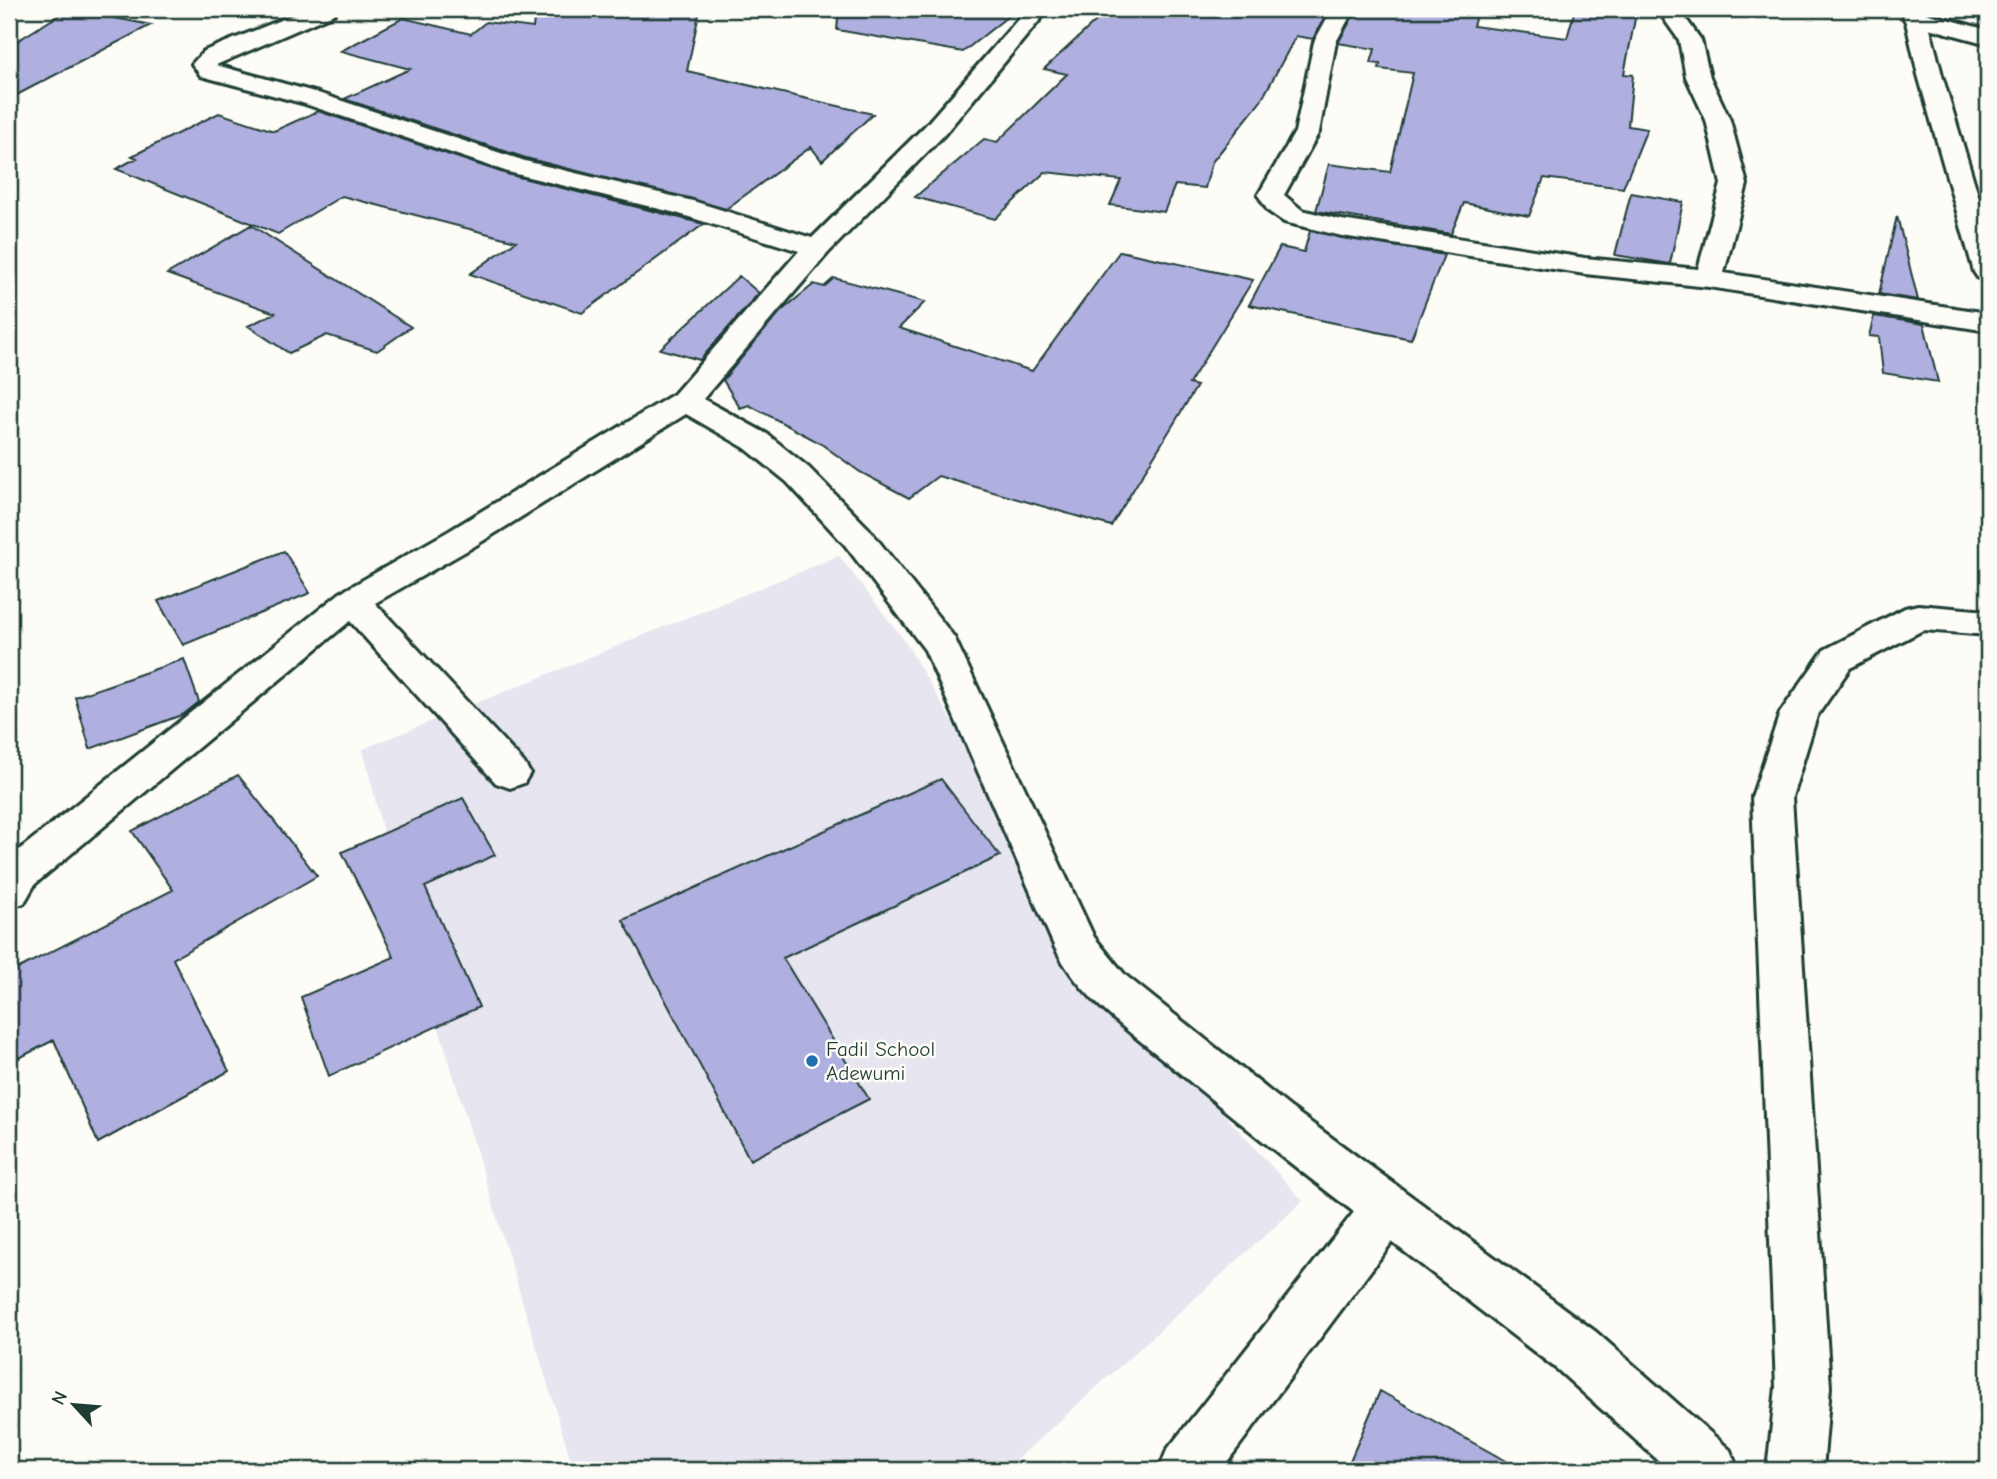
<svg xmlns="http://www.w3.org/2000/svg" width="1997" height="1479" font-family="'Comic Neue',sans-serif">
  <rect width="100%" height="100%" fill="#fdfcf7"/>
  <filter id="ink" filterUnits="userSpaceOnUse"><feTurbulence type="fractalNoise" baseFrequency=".0143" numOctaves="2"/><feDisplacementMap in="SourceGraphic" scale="14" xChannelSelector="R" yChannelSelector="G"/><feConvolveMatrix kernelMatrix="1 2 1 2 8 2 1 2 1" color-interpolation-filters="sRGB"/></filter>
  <g filter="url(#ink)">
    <path fill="#e6e5f0" d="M 839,556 L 904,640 L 1109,988 L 1303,1201 L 1005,1470 L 574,1470 L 398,894 L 363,749 Z"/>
    <path fill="#afafe0" stroke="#1f3d34" stroke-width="2" d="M 69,9 L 151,25 L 9,99 L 9,46 Z
      M 535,9 L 700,9 L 687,71 L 873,114 L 822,161 L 811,147 L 726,209 L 526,158 L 344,99 L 410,69 L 341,51 L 403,18 L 471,34 L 486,22 L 533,28 Z
      M 839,9 L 1017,9 L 963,52 L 837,30 Z
      M 1109,9 L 1329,9 L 1313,39 L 1296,36 L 1261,101 L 1212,162 L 1205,188 L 1175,185 L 1164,212 L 1110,205 L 1121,180 L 1045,172 L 995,219 L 915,197 L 984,139 L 997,142 L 1067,74 L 1044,69 Z
      M 1357,9 L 1478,9 L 1473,26 L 1567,38 L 1575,9 L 1637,9 L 1624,74 L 1633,75 L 1628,126 L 1647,129 L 1623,188 L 1544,178 L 1529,216 L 1464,203 L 1451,234 L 1316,211 L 1329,164 L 1390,172 L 1413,73 L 1379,69 L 1380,64 L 1371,63 L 1375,49 L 1338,43 Z
      M 318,111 L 507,174 L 704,224 L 582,313 L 470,274 L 516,241 L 342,196 L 278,234 L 116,169 L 137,158 L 132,156 L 219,113 L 274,131 Z
      M 1631,193 L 1683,202 L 1670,264 L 1615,255 Z
      M 1897,216 L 1918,300 L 1879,294 Z
      M 251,225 L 411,327 L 377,351 L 327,335 L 289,353 L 248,326 L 275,313 L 167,274 Z
      M 1310,231 L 1444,255 L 1411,339 L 1249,305 L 1280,247 L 1304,252 Z
      M 1120,251 L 1253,280 L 1189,384 L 1197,386 L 1111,526 L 938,476 L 909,498 L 860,472 L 820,443 L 749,405 L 740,408 L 723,380 L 780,312 L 814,284 L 824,287 L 834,278 L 925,302 L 899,328 L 1032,371 Z
      M 739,276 L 759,293 L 700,360 L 660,349 Z
      M 1874,316 L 1924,324 L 1938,382 L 1883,373 L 1879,337 L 1869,336 Z
      M 284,551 L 310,593 L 183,645 L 158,601 Z
      M 184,659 L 199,702 L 184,714 L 90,749 L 75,697 Z
      M 238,775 L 317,876 L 173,959 L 229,1071 L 98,1143 L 54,1040 L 19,1058 L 9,1034 L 9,973 L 173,890 L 132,831 Z
      M 941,779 L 1000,856 L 783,958 L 869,1099 L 750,1160 L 623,920 Z
      M 463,798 L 495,855 L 425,887 L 479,1007 L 329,1076 L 301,997 L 394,957 L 342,852 Z
      M 1380,1391 L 1522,1470 L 1346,1470 Z"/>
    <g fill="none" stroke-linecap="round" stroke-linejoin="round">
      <defs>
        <path id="minor" d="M 308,9 L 337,9 L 334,14 L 216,65 L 318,93 L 525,161 L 693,201 L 812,238 L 925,126 L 1027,9 L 1049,9 L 943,136 L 827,254 L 703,399 L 767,434 L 809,468 L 869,529 L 954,637 L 1094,937 L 1125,975 L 1291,1108 L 1596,1332 L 1730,1450 L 1738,1470 L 1669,1470 L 1558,1370 L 1392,1242 L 1221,1470 L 1159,1470 L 1167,1450 L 1354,1212 C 1292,1165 1231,1116 1170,1065 C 1128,1030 1080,998 1055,948 L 925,650 L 845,545 L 787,482 L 745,448 L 686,414 L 473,547 L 375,603 L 524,763 L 530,773 L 524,783 L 510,788 L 496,783 L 350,621 L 35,884 L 24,903 L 9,908 L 9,858 L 340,593 L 449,531 L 674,394 L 799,251 L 676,213 L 508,172 L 302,103 L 201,76 L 192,64 L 204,51 Z
          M 1332,9 L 1354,9 L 1336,42 L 1319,132 L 1284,195 L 1302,210 L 1342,220 L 1585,258 L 1698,269 L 1721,184 L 1706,120 L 1686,77 L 1679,40 L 1657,9 L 1679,9 L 1701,40 L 1710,77 L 1730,120 L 1747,184 L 1724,273 L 1988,313 L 1988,331 L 1709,287 L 1585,274 L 1342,236 L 1284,222 L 1268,211 L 1258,195 L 1295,132 L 1314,42 Z
          M 1914,10 L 1988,30 L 1988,44 L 1906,22 L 1903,17 L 1906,12 Z
          M 1918,605 L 1988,611 L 1988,635 L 1923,630 L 1850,668 L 1817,716 L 1792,797 L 1830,1387 L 1823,1470 L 1767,1470 L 1776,1387 L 1752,797 L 1780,713 L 1824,650 L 1905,608 Z"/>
        <path id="major" d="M 1903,9 L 1925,9 L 1942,75 L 1988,228 L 1988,280 L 1978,278 L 1974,272 L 1918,75 Z"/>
      </defs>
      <use href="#minor" stroke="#1f3d34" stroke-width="6"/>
      <use href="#major" stroke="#1f3d34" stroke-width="6"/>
      <use href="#minor" fill="#fdfcf7" fill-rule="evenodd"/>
      <use href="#major" fill="#fdfcf7" fill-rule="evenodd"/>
    </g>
  </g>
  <circle fill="#1f6fb2" stroke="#fdfcf7" stroke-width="2.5" cx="812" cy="1061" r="7"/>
  <g text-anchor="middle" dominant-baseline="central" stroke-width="5" stroke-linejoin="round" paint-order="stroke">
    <g font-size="21" fill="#1f3d34" stroke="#fdfcf7" text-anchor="start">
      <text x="826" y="1049">Fadil School<tspan x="826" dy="24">Adewumi</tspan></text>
    </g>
  </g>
  <rect width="1997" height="1479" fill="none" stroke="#fdfcf7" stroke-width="35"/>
  <rect x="18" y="18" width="1962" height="1444" fill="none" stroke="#1f3d34" stroke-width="2.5" filter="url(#ink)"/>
  <g transform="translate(74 1405) rotate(296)" stroke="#fdfcf7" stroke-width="5" paint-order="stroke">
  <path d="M0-5L12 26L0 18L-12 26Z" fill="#1f3d34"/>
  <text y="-10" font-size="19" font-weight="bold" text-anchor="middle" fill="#1f3d34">N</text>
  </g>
</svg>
